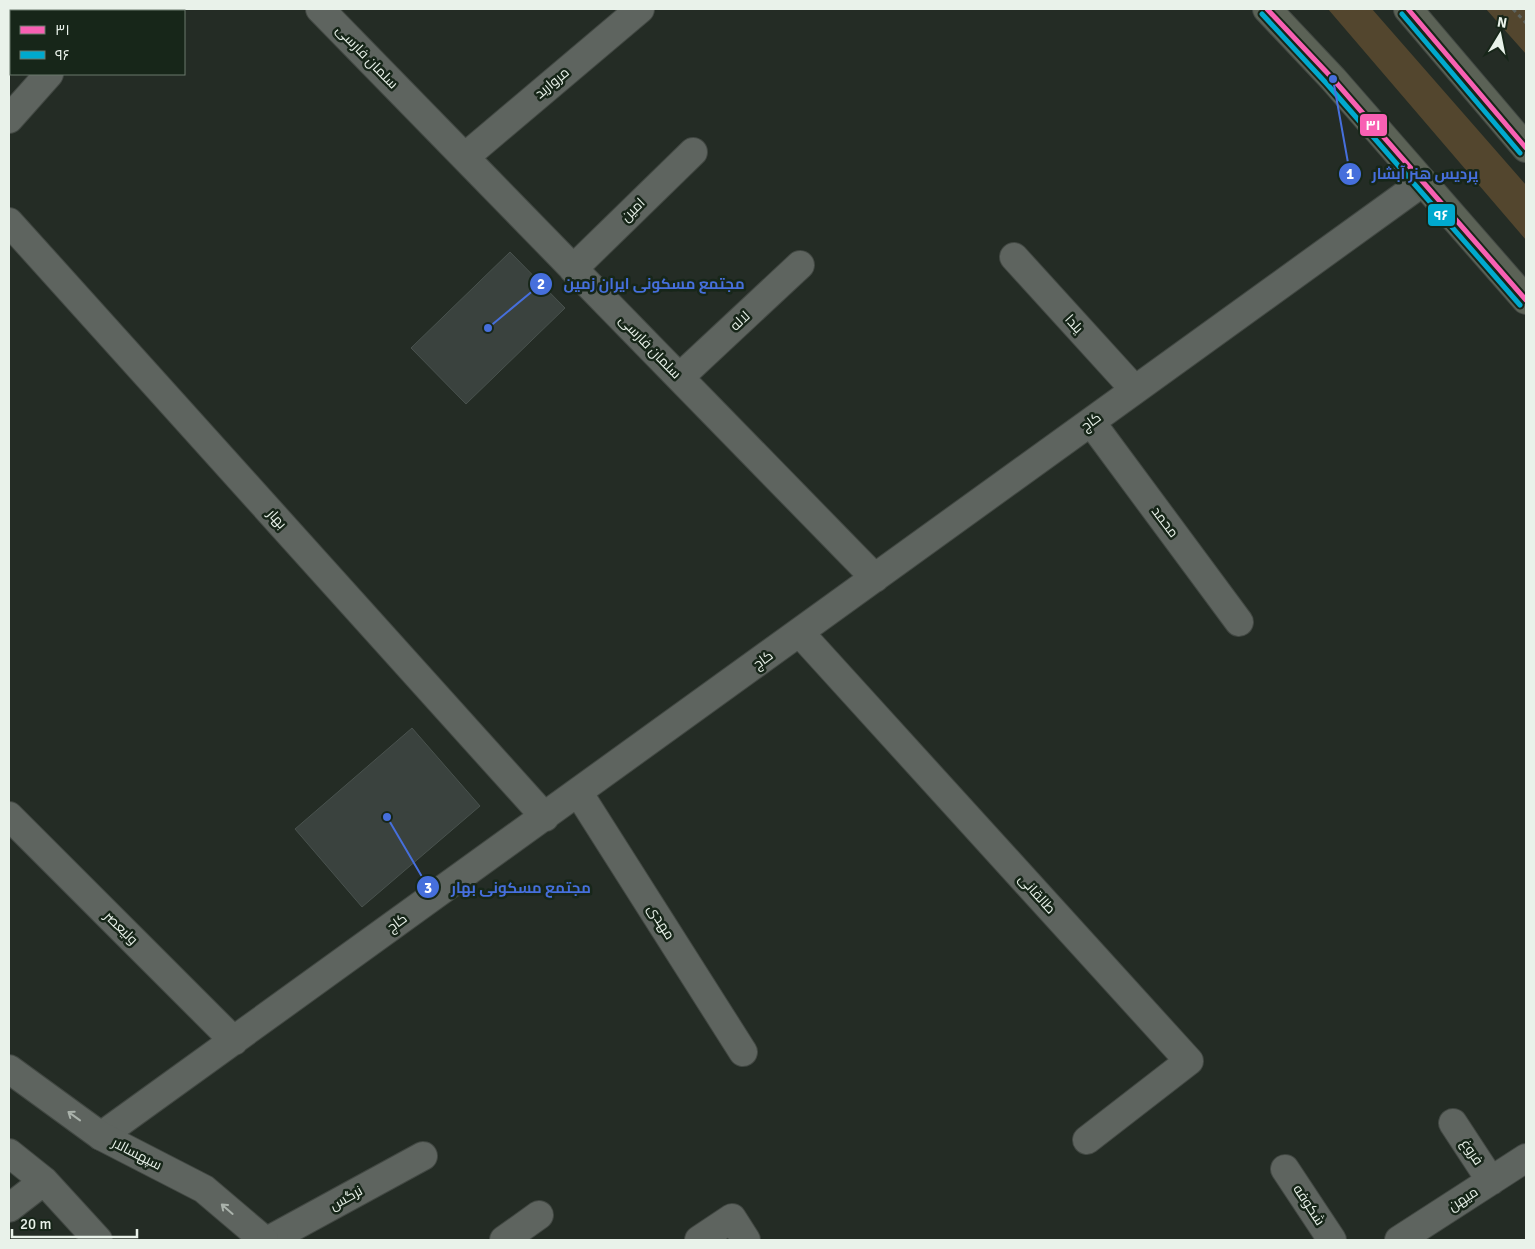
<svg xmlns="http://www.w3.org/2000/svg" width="1535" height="1249" font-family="Signika,Cairo,sans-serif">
  <rect width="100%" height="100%" fill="#242c25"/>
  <path fill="#53462e" d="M 1328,9 L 1372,9 L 1526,185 L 1526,240 Z
    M 1486,9 L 1526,9 L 1526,54 Z"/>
  <path fill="#3a423e" stroke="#49524e" d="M 510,252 L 565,308 L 466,404 L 411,348 Z
    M 412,728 L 480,806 L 362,907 L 295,829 Z"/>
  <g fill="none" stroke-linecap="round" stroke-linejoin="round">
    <defs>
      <path id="street" d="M 320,9 L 875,578
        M 465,157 L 640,9
        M 9,222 L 545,817
        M 1014,257 L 1135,390
        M 573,269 L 693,152
        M 680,377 L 800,265
        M 1091,422 L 1239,622
        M 800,633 L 1189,1061 L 1087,1140
        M 578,792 L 743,1052
        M 9,816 L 234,1041
        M 1453,1123 L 1491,1181
        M 101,1136 L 1423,182
        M 1285,1169 L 1332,1240
        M 269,1240 L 423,1156
        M 504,1240 L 539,1215
        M 699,1240 L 732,1218 L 746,1240
        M 1399,1240 L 1526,1158"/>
      <path id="secondary" d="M 105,11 L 107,9
        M 9,119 L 49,74
        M 9,1069 L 101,1136 L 204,1189 L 264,1240
        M 9,1153 L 44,1181 L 98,1240
        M 9,1208 L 44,1181"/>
      <path id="primary" d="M 1267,9 L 1333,79 L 1526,300
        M 1408,9 L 1526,148"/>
    </defs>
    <use href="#street" stroke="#424843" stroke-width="30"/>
    <use href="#secondary" stroke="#424843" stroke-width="30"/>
    <use href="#primary" stroke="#424843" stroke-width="30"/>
    <path stroke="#5d635e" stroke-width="3" stroke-dasharray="4 4" stroke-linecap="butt" d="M 1513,9 L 1526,23"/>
    <use href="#street" stroke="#5e645f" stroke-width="28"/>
    <use href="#secondary" stroke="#5e645f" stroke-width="28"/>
    <use href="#primary" stroke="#5b6256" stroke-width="28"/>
    <defs>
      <path id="bus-1" d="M 1267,9 L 1333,79 L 1526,300
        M 1408,9 L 1526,148"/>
      <path id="bus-2" d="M 1262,14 L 1327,84 L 1520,305
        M 1402,14 L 1520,153"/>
    </defs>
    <use href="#bus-1" stroke="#172619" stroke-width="9"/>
    <use href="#bus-2" stroke="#172619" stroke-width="9"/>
    <use href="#bus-1" stroke="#f860b3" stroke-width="5"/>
    <use href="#bus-2" stroke="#00a9ce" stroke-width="5"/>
  </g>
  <defs><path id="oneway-shaft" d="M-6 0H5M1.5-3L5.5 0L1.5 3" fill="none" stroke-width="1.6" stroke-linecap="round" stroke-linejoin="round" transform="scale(1.25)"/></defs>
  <g stroke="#aab2ab">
    <use href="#oneway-shaft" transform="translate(74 1116) rotate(-144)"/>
    <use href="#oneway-shaft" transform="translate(227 1209) rotate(-139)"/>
  </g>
  <g text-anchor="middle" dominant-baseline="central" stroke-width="5" stroke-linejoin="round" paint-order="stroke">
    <g font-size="14" fill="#e9f2ea" stroke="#172619">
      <text transform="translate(367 57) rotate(46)">سلمان فارسی</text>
      <text transform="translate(552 83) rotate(-40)">مروارید</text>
      <text transform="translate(633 210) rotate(-44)">امین</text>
      <text transform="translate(740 321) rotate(-43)">لاله</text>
      <text transform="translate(1074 324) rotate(48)">یلدا</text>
      <text transform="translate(650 347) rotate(46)">سلمان فارسی</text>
      <text transform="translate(1091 422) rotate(-36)">کاج</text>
      <text transform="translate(277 519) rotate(48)">بهار</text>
      <text transform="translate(1165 522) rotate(53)">محمد</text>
      <text transform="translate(763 660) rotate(-36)">کاج</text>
      <text transform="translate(1037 894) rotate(48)">طالقانی</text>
      <text transform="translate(661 922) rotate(58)">مهدی</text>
      <text transform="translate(397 923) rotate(-36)">کاج</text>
      <text transform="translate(121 928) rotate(45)">ولیعصر</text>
      <text transform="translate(1472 1152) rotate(56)">فروغ</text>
      <text transform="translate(137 1154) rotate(27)">سپهسالار</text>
      <text transform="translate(346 1198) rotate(-29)">نرگس</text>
      <text transform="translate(1463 1199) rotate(-33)">میهن</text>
      <text transform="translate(1309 1205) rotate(57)">شکوفه</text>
    </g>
  </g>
  <path fill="none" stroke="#466fdc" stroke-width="2" d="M1333 79L1350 174M488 328L541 284M387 817L428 887"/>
  <g fill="#466fdc" stroke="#172619" stroke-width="2">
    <circle cx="1333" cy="79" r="5"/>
    <circle cx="488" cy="328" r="5"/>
    <circle cx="387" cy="817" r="5"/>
    <circle cx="1350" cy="174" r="12"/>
    <circle cx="541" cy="284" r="12"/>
    <circle cx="428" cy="887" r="12"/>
  </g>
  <g font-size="15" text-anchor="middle" font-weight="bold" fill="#fff">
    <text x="1350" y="179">1</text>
    <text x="541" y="289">2</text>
    <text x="428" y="893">3</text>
  </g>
  <g font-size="15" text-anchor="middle" font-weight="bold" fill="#466fdc" stroke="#172619" stroke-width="5" stroke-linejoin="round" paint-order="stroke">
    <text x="1425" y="179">پردیس هنر آبشار</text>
    <text x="654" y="289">مجتمع مسکونی ایران زمین</text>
    <text x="521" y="893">مجتمع مسکونی بهار</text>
  </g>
  <g stroke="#172619" stroke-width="2">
    <rect x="1359" y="113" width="29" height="24" rx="5" fill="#f860b3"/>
    <rect x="1427" y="203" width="29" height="24" rx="5" fill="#00a9ce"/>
  </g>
  <g font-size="14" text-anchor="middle" font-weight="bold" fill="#fff">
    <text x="1373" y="130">۳۱</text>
    <text x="1441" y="220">۹۶</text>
  </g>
  <rect width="1535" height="1249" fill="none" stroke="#e9f2ea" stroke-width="20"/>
  <rect x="10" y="10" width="175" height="65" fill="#172619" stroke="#6b786d"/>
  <rect x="20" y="26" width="25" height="8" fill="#f860b3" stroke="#6b786d"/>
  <text x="55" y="35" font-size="15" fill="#e9f2ea">۳۱</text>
  <rect x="20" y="51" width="25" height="8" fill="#00a9ce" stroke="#6b786d"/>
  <text x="55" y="60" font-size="15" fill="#e9f2ea">۹۶</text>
  <g transform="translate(1500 35) rotate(10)" stroke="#172619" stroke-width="4" paint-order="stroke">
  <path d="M0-4L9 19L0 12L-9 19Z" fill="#e9f2ea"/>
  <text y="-8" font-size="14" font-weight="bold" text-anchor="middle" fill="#e9f2ea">N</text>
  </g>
  <path d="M12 1229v8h125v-8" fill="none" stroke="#e9f2ea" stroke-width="2.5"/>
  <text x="20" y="1229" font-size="15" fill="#e9f2ea" stroke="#172619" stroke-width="4" paint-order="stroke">20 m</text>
</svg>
